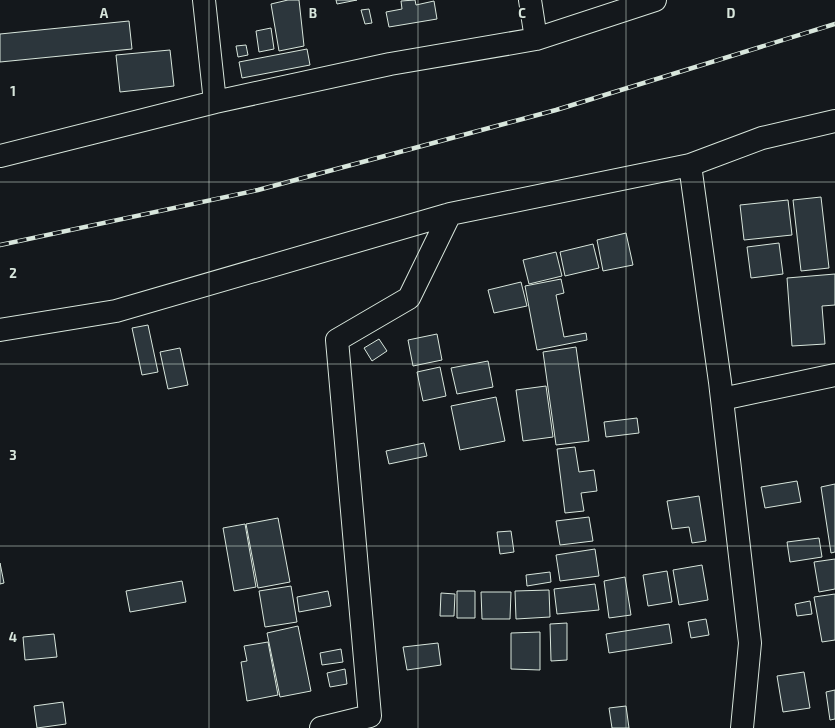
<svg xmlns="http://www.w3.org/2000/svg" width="835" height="728" font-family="'Exo 2',sans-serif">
  <rect width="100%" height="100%" fill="#14181c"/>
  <path fill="#2c363c" stroke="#d8e6dc" d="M 288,0 L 299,0 L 304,46 L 279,51 L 271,4 Z
    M 336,0 L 357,0 L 337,4 Z
    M 415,0 L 416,5 L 434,1 L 437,19 L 389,27 L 386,12 L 402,9 L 401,1 Z
    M 369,9 L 372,23 L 365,24 L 361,10 Z
    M 129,21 L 132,49 L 0,62 L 0,34 Z
    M 271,28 L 274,49 L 259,52 L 256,31 Z
    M 246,45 L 248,55 L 238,57 L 236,46 Z
    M 307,49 L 310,65 L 242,78 L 239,62 Z
    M 170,50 L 174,86 L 120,92 L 116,55 Z
    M 821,197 L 829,268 L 801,271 L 793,200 Z
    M 788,200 L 792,235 L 744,240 L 740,205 Z
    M 626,233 L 633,265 L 603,271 L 597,240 Z
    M 779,243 L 783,274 L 751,278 L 747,247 Z
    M 593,244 L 599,268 L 565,276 L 560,252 Z
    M 556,252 L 562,276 L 529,284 L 523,260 Z
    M 835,274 L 835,305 L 822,306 L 825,344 L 792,346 L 787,278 Z
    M 561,279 L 564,293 L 556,295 L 564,337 L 586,333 L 587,340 L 537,350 L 525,286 Z
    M 521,282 L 527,306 L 494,313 L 488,290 Z
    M 148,325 L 158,372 L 142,375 L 132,328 Z
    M 437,334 L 442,360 L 413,366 L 408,340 Z
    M 379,339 L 387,351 L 372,361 L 364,348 Z
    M 576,347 L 589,441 L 556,445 L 543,352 Z
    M 180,348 L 188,385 L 168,389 L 160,352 Z
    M 488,361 L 493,387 L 457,394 L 451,368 Z
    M 440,367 L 446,396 L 423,401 L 417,372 Z
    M 546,386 L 553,437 L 523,441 L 516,390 Z
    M 496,397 L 505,441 L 460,450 L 451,406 Z
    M 637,418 L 639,433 L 606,437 L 604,422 Z
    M 424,443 L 427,456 L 389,464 L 386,451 Z
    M 575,447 L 579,472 L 594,470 L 597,491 L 581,493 L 584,511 L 565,513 L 557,449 Z
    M 797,481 L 801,502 L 765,508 L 761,487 Z
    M 835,484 L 835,552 L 831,553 L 821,487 Z
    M 699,496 L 706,541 L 692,543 L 689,527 L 672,529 L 667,501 Z
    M 589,517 L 593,541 L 560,545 L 556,521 Z
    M 278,518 L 290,582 L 258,588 L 246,524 Z
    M 245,524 L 256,587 L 234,591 L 223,528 Z
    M 511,531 L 514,552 L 500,554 L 497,532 Z
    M 819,538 L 822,557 L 790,562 L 787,542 Z
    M 595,549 L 599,576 L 560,581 L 556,555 Z
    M 835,559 L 835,589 L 819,592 L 814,562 Z
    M 0,563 L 4,583 L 0,584 Z
    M 702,565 L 708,600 L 679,605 L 673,570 Z
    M 667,571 L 672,602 L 648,606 L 643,575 Z
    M 550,572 L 551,582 L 527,586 L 526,575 Z
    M 625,577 L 631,615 L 609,618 L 604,581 Z
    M 182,581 L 186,602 L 130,612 L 126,591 Z
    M 595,584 L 599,610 L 557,614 L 554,589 Z
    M 291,586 L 297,622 L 265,627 L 259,591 Z
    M 549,590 L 550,617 L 516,619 L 515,591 Z
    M 328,591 L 331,606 L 299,612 L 297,597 Z
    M 457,591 L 475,591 L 475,618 L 457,618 Z
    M 481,592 L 511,592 L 510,619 L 482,619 Z
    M 441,593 L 455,594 L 454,616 L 440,616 Z
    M 835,594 L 835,640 L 822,642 L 814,597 Z
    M 810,601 L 812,614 L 797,616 L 795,604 Z
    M 706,619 L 709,635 L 691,638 L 688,622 Z
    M 567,623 L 567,660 L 551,661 L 550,624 Z
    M 669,624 L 672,643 L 609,653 L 606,634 Z
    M 298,626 L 311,691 L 280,697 L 267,633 Z
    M 540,632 L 540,670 L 511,669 L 511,633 Z
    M 54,634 L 57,657 L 25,660 L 23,637 Z
    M 268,642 L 278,695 L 247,701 L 241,662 L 247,661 L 244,646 Z
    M 438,643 L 441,665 L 407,670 L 403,647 Z
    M 341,649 L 343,662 L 322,665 L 320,653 Z
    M 345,669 L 347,684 L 330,687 L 327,673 Z
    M 804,672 L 810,708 L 783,712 L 777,676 Z
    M 835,690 L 835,719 L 830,720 L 826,692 Z
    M 63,702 L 66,724 L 37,728 L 34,706 Z
    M 626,706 L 629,728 L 612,728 L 609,708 Z"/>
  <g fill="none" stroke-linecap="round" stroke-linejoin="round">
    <defs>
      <path id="minor" d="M 204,0 L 215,102
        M 530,0 L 536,39
        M 0,156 L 215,102 L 390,64 L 536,39 L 655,0
        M 690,165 L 720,382 L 750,643 L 742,728
        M 0,330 L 116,311 L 450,214
        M 722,399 L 835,375
        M 321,728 L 370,716 L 337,340 L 409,298 L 450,214 L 690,165 L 762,138 L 835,121"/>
    </defs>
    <use href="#minor" stroke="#d8e6dc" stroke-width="24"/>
    <use href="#minor" stroke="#14181c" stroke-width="22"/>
    <defs>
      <path id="rail" d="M 0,245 L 258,190 L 556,110 L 835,24"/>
    </defs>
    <use href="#rail" stroke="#d8e6dc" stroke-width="4.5"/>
    <use href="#rail" stroke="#14181c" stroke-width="3" stroke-dasharray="9" stroke-linecap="butt"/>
  </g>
  <path fill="none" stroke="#d8e6dc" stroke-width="1" stroke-opacity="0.55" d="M 209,0 L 209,728M 418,0 L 418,728M 626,0 L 626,728M 0,182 L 835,182M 0,364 L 835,364M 0,546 L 835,546"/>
  <g font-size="13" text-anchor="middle" font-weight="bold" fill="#d8e6dc" stroke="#14181c" stroke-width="3" stroke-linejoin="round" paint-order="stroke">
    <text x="104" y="18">A</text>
    <text x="313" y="18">B</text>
    <text x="522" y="18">C</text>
    <text x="731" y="18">D</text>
    <text x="13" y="96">1</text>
    <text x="13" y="278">2</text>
    <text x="13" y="460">3</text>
    <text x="13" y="642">4</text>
  </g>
</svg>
